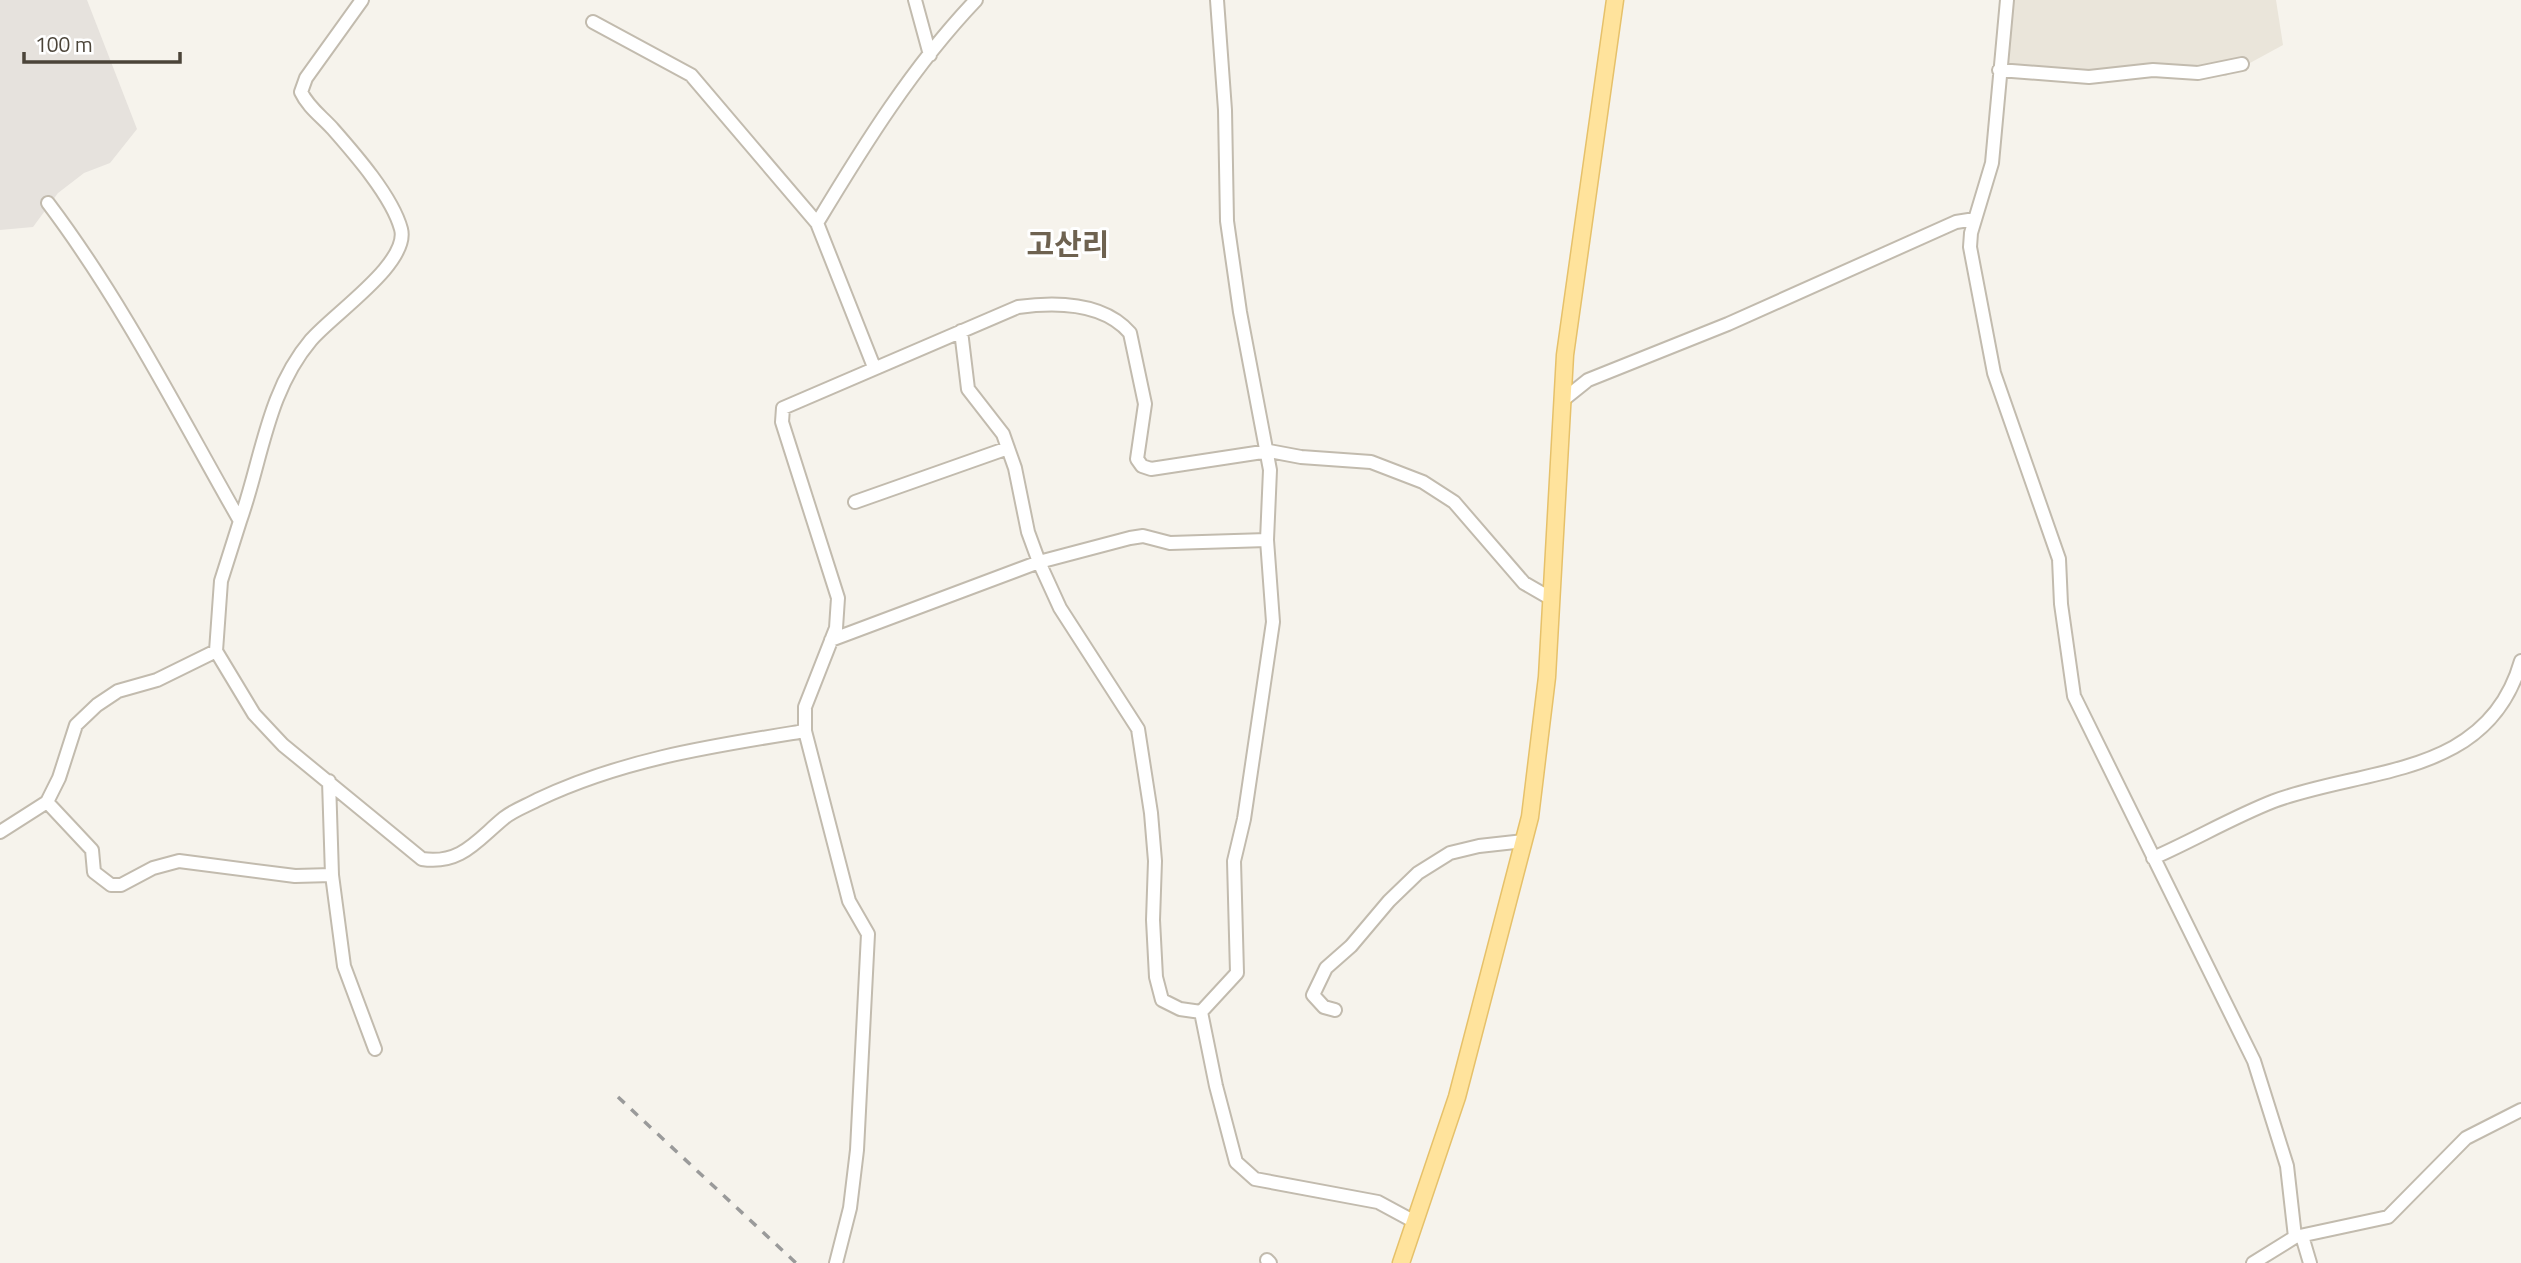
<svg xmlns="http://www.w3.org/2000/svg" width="2521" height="1263" font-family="'Titillium Web','Noto Sans KR',sans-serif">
  <rect width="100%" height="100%" fill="#f6f3ec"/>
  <path fill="#eae5da" d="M 2007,0 L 2276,0 L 2283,45 L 2226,76 L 1999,70 Z"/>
  <path fill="#e6e2dd" d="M 0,0 L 87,0 L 137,129 L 110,163 L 84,173 L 58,193 L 33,227 L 0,230 Z"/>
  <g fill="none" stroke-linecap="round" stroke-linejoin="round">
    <defs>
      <path id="minor" d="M 915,0 L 930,55
        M 2007,0 L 1992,163 L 1971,233 L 1970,247 L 1994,373 L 2059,559 L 2061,604 L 2074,696 L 2254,1061 L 2287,1166 L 2295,1237
        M 593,22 L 691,75 L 817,223 L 874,367
        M 1999,70 L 2089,77 L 2153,70 L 2198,73 L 2242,64
        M 48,203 C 122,301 179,414 240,521 L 221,581 L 216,651 L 254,714 L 283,745 L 422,859 C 461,865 477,840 504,818 C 514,810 526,806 537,800 C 623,759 712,746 805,731
        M 817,223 C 864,145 913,66 976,0
        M 961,331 L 968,389 L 1003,434 L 1015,468 L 1028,532 L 1039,562 L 1060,608 L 1138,729 L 1151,813 L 1155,861 L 1153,920 L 1156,977 L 1162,1000 L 1180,1009 L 1201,1012 L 1237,973 L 1234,861 L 1244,819 L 1273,622 L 1267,540 L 1270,470 L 1240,312 L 1227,221 L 1225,110 L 1217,0
        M 1563,400 L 1588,380 L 1728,324 L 1956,222 L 1975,219
        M 855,502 L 1008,448
        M 240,521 C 262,459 267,392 311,340 C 333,314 410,263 401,229 C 392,196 354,153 332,128 C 321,116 308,107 301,92 L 306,78 L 362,0
        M 831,640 L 1039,562 L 1130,538 L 1143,536 L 1170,543 L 1267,540
        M 329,781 L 332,875 L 344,966 L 375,1049
        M 47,802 L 92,850 L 94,872 L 111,885 L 121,885 L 153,868 L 179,861 L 295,876 L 332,875
        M 0,832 L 47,802 L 59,778 L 76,725 L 97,705 L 118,691 L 157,680 L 216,651
        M 2153,858 C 2194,840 2233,817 2274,801 C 2366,767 2488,778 2521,661
        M 1335,1010 L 1324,1007 L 1313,995 L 1326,968 L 1351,946 L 1389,901 L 1418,873 L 1450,853 L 1479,846 L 1524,841
        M 1201,1012 L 1216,1086 L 1236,1162 L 1255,1179 L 1378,1202 L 1415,1222
        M 2302,1236 L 2310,1263
        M 1267,1260 L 1270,1263
        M 836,1263 L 850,1208 L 857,1150 L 868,934 L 849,901 L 805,731 L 805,707 L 836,628 L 838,598 L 782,422 L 783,408 L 1018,307 C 1055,302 1103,302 1130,333 L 1145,404 L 1137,459 L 1142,466 L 1151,469 L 1269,451 L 1301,457 L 1371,462 L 1423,482 L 1454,502 L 1524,583 L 1550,598
        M 2253,1263 L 2295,1237 L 2388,1217 L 2466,1138 L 2521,1110"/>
      <path id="major" d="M 1401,1263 L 1457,1097 L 1530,817 L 1547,677 L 1565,355 L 1615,0"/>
    </defs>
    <use href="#minor" stroke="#c2bbae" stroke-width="16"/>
    <use href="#major" stroke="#e6c16a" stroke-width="19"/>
    <use href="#minor" stroke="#fff" stroke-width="12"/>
    <use href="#major" stroke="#ffe39c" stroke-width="16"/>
    <path stroke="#9a9a9a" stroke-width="3.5" stroke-dasharray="9 9" stroke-linecap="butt" d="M 618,1097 L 796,1263"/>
  </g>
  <g text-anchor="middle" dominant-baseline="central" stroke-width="6" stroke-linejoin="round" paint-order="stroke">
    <g font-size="30" font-weight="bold" fill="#6e6250" stroke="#fff">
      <text x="1068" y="244">고산리</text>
    </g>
  </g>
  <path d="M24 52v10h156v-10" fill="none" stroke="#4b4439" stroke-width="3.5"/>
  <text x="35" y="52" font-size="21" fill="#4b4439" stroke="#ffffff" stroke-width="5" paint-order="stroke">100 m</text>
</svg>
